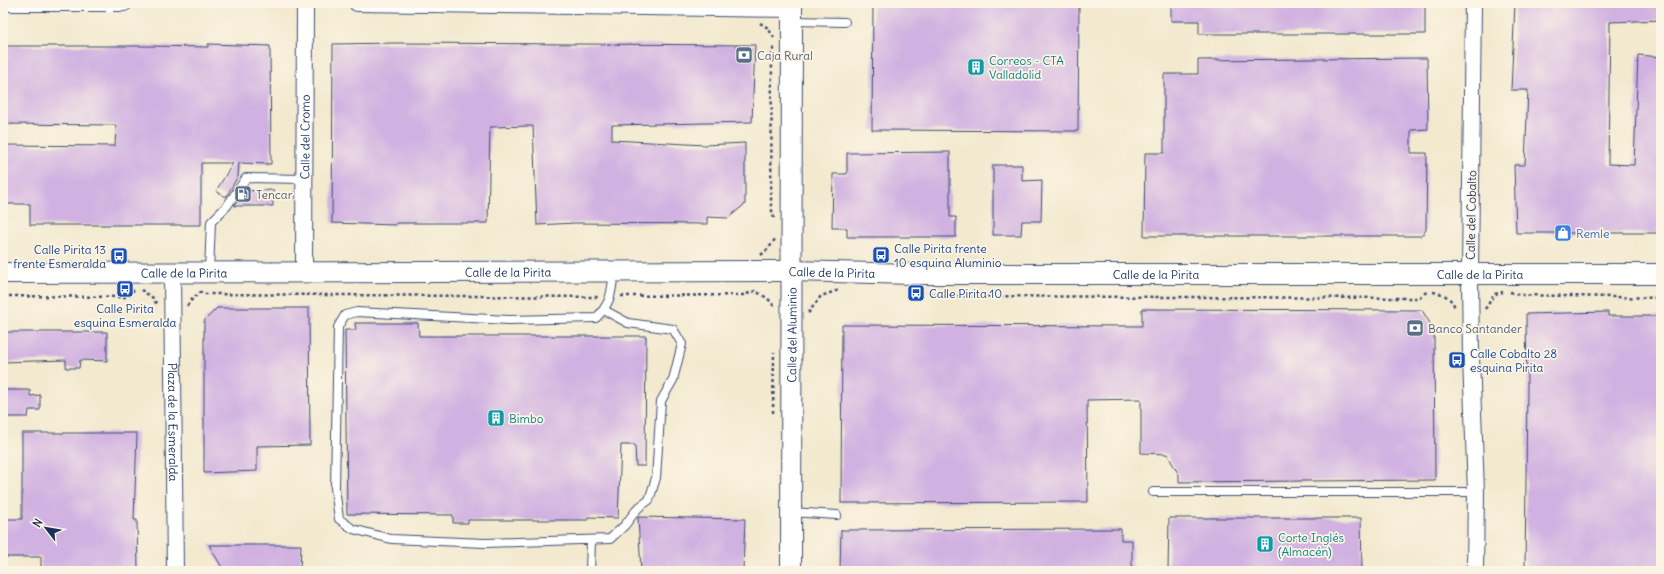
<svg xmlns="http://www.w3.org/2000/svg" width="1664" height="574" font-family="Delius,sans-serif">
  <rect width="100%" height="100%" fill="#fcf5e5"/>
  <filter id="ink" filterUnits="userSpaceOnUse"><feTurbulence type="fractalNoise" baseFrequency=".025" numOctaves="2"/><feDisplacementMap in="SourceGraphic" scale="8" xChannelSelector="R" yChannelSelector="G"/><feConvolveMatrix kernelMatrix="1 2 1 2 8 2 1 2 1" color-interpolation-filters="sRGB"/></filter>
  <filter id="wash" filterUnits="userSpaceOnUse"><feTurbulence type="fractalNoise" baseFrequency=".012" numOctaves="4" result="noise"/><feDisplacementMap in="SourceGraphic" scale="16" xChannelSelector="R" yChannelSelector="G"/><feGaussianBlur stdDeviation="0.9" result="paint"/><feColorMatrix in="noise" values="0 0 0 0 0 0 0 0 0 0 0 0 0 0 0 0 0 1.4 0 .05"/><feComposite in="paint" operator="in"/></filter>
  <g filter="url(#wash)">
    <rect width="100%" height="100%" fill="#f2e9cf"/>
    <g id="blocks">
      <path fill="#d0b1e1" d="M 873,3 L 1079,3 L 1078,131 L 872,130 Z
        M 1171,3 L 1425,3 L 1425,34 L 1199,34 L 1199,21 L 1171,21 Z
        M 1515,3 L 1661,3 L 1661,20 L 1610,22 L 1608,164 L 1634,165 L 1638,55 L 1661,57 L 1661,233 L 1516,233 L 1514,165 L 1525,165 L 1528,90 L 1511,90 Z
        M 396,43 L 755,45 L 752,122 L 612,125 L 612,140 L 705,145 L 745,143 L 745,204 L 728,218 L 707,217 L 707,224 L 575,223 L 537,225 L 533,126 L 490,127 L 488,223 L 396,223 L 396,225 L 332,223 L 333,44 Z
        M 208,44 L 270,46 L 271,164 L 239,163 L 238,176 L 226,197 L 216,191 L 233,163 L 201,163 L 201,225 L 30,225 L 30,204 L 3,204 L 3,145 L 115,146 L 116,125 L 3,124 L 3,46 L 147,46 L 208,47 Z
        M 1427,58 L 1428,129 L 1411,130 L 1411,153 L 1427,153 L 1426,230 L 1421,236 L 1144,236 L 1145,153 L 1164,153 L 1164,74 L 1198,74 L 1198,60 Z
        M 950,152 L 950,217 L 956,217 L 956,237 L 847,237 L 847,228 L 832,228 L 833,174 L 847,174 L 847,153 Z
        M 993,165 L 1022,165 L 1022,181 L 1042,180 L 1041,221 L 1022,221 L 1021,235 L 993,235 Z
        M 273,190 L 273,206 L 234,206 L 244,191 Z
        M 217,308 L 309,308 L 310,445 L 257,446 L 257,471 L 204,473 L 204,321 Z
        M 1142,309 L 1422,310 L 1434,330 L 1435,480 L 1179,482 L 1179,475 L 1167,454 L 1141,453 L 1141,399 L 1087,400 L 1088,502 L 841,503 L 842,325 L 1142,326 Z
        M 1608,312 L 1608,316 L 1661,316 L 1661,571 L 1525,571 L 1527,387 L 1526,314 Z
        M 355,323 L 418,323 L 419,336 L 646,336 L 645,466 L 636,466 L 635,445 L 621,445 L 618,518 L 588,517 L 588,520 L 468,520 L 468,523 L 453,523 L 453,515 L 347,514 L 345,330 L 356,330 Z
        M 3,332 L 107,332 L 107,361 L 80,360 L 79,368 L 66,368 L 66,360 L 3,362 Z
        M 3,390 L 30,390 L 30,396 L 40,395 L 40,410 L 29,410 L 28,417 L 3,417 Z
        M 22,433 L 137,433 L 134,520 L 137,520 L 138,571 L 41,571 L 41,557 L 4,557 L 3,519 L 22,519 Z
        M 638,517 L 745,519 L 743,571 L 641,571 Z
        M 1169,518 L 1361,518 L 1362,571 L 1168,571 Z
        M 1121,529 L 1121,540 L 1132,540 L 1132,571 L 840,571 L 841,530 Z
        M 209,545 L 301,545 L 300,571 L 224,571 Z"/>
    </g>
  </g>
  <g filter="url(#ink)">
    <use href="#blocks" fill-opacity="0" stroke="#3b4b6f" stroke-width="1"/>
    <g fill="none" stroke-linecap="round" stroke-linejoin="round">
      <defs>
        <path id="service" d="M 793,21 L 845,22
          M 209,272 L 211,222 L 227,206 L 246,178 L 304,179
          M 604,310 L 628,323 L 673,329 L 682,344 L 673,380 L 661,401 L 656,478 L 649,500 L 638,508 L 625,525 L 610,539 L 485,543 L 391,539 L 353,529 L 339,519 L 335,488 L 338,327 L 345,315 L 357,312 L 509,320 L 596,318 C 612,302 611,293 614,272
          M 1153,492 L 1476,492
          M 791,512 L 837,515
          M 590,571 L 591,540"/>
        <g id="minor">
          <path d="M 3,3 L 124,3"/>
          <path d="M 357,3 L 792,9"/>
          <path d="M 1473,3 L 1470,274 L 1471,358 L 1476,492 L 1475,571"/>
          <path id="s1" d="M 304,272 L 305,3"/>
          <path id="s2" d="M 172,273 L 175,571"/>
        </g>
        <g id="tertiary">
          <path id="s3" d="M 3,273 L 791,271 L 915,274 L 1661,274"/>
          <path id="s4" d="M 791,571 L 792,3"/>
        </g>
      </defs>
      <use href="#service" stroke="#3b4b6f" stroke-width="10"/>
      <use href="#minor" stroke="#3b4b6f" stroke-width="18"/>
      <use href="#tertiary" stroke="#3b4b6f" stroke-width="22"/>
      <path stroke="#3b4b6f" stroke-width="2.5" stroke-dasharray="3 3" stroke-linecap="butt" d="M 760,23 L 768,28 L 774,38
        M 774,218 L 771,207 L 772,53 L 774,46
        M 761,255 L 769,248 L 775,239
        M 141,290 L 153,298 L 157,305
        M 928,292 L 942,296 L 1418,298 L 1428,291
        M 1433,292 C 1443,293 1452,298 1455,308
        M 1510,292 L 1521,295 L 1661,298
        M 3,296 L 127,297 L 134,290
        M 621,296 L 744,295 L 755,291 C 762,295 771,299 774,307
        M 187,306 L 193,298 L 201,292 L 206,294 L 600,297
        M 1485,309 L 1495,294 L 1503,292
        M 808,313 L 809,312 L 821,296 L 839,290
        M 773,413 L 774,352"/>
      <use href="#service" stroke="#fff" stroke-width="8"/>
      <use href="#minor" stroke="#fff" stroke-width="16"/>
      <use href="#tertiary" stroke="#fff" stroke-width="20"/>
    </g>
  </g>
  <defs>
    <symbol id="bank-square" viewBox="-11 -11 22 22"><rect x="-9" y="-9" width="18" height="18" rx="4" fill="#5c6f8a" stroke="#fcf5e5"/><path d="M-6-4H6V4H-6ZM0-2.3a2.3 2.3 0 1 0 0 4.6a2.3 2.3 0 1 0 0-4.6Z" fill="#fff"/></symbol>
    <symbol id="building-square" viewBox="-11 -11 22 22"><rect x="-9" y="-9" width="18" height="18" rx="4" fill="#0f9aa8" stroke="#fcf5e5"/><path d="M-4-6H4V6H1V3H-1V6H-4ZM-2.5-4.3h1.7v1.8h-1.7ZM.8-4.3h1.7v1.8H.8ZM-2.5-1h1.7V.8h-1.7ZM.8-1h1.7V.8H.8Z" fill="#fff"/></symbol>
    <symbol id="fuel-square" viewBox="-11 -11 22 22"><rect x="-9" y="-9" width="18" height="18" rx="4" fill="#5c6f8a" stroke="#fcf5e5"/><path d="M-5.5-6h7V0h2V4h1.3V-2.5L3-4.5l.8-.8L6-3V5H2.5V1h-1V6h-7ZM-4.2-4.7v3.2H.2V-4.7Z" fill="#fff"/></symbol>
    <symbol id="shop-square" viewBox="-11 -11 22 22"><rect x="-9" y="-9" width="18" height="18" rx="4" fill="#3f7fe0" stroke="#fcf5e5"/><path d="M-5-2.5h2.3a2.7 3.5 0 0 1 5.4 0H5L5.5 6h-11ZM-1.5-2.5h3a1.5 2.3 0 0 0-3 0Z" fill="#fff"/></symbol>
    <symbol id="bus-square" viewBox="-11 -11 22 22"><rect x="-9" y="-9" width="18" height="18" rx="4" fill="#1a4fb4" stroke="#fcf5e5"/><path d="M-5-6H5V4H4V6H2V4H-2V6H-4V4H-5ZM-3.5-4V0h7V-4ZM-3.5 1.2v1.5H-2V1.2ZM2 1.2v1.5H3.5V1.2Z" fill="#fff"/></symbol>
  </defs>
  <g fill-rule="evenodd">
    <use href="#bank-square" x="734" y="45" width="20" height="20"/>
    <use href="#building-square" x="966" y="57" width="20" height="20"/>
    <use href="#fuel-square" x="233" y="184" width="20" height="20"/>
    <use href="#shop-square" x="1553" y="223" width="20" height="20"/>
    <use href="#bus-square" x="871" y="245" width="20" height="20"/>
    <use href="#bus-square" x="109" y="246" width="20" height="20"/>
    <use href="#bus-square" x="115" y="279" width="20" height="20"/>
    <use href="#bus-square" x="906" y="283" width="20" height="20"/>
    <use href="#bank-square" x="1405" y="318" width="20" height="20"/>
    <use href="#bus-square" x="1447" y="350" width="20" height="20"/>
    <use href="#building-square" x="486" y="408" width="20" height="20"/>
    <use href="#building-square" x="1255" y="534" width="20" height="20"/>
  </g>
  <g text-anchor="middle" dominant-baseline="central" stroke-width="3.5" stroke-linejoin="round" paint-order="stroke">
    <g font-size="12" fill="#4e5e75" stroke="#fcf5e5" text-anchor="start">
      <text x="757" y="55">Caja Rural</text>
      <text x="256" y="194">Tencar</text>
      <text x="1428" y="328">Banco Santander</text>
    </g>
    <g font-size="12" fill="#0d838f" stroke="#fcf5e5" text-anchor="start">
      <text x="989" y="60">Correos - CTA<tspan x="989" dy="14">Valladolid</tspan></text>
      <text x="509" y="418">Bimbo</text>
      <text x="1278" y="537">Corte Inglés<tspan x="1278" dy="14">(Almacén)</tspan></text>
    </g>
    <g font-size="12" fill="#1b2f5e" stroke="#fcf5e5">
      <text stroke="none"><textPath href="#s1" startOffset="135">Calle del Cromo</textPath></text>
      <text transform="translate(1471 215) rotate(-89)">Calle del Cobalto</text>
      <text stroke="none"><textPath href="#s3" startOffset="505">Calle de la Pirita</textPath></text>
      <text stroke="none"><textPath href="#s3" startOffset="829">Calle de la Pirita</textPath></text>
      <text stroke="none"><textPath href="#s3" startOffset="181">Calle de la Pirita</textPath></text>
      <text stroke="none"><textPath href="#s3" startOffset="1153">Calle de la Pirita</textPath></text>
      <text stroke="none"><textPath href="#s3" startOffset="1477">Calle de la Pirita</textPath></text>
      <text stroke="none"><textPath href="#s4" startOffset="236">Calle del Aluminio</textPath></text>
      <text stroke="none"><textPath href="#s2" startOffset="149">Plaza de la Esmeralda</textPath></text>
    </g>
    <g font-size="12" fill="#366cbe" stroke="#fcf5e5" text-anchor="start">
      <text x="1576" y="233">Remle</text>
    </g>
    <g font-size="12" fill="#164399" stroke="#fcf5e5" text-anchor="start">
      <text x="894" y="248">Calle Pirita frente<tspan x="894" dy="14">10 esquina Aluminio</tspan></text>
      <text x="106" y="249" text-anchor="end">Calle Pirita 13<tspan x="106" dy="14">frente Esmeralda</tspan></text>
      <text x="929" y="293">Calle Pirita 10</text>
      <text x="125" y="308" text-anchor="middle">Calle Pirita<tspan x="125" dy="14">esquina Esmeralda</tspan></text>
      <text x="1470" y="353">Calle Cobalto 28<tspan x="1470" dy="14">esquina Pirita</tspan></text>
    </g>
  </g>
  <rect width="1664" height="574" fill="none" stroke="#fcf5e5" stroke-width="16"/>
  <g transform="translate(46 528) rotate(301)" stroke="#fcf5e5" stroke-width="3" paint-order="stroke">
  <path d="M0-3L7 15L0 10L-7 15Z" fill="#1b2f5e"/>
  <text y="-6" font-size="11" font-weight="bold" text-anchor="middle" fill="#1b2f5e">N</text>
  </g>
</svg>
